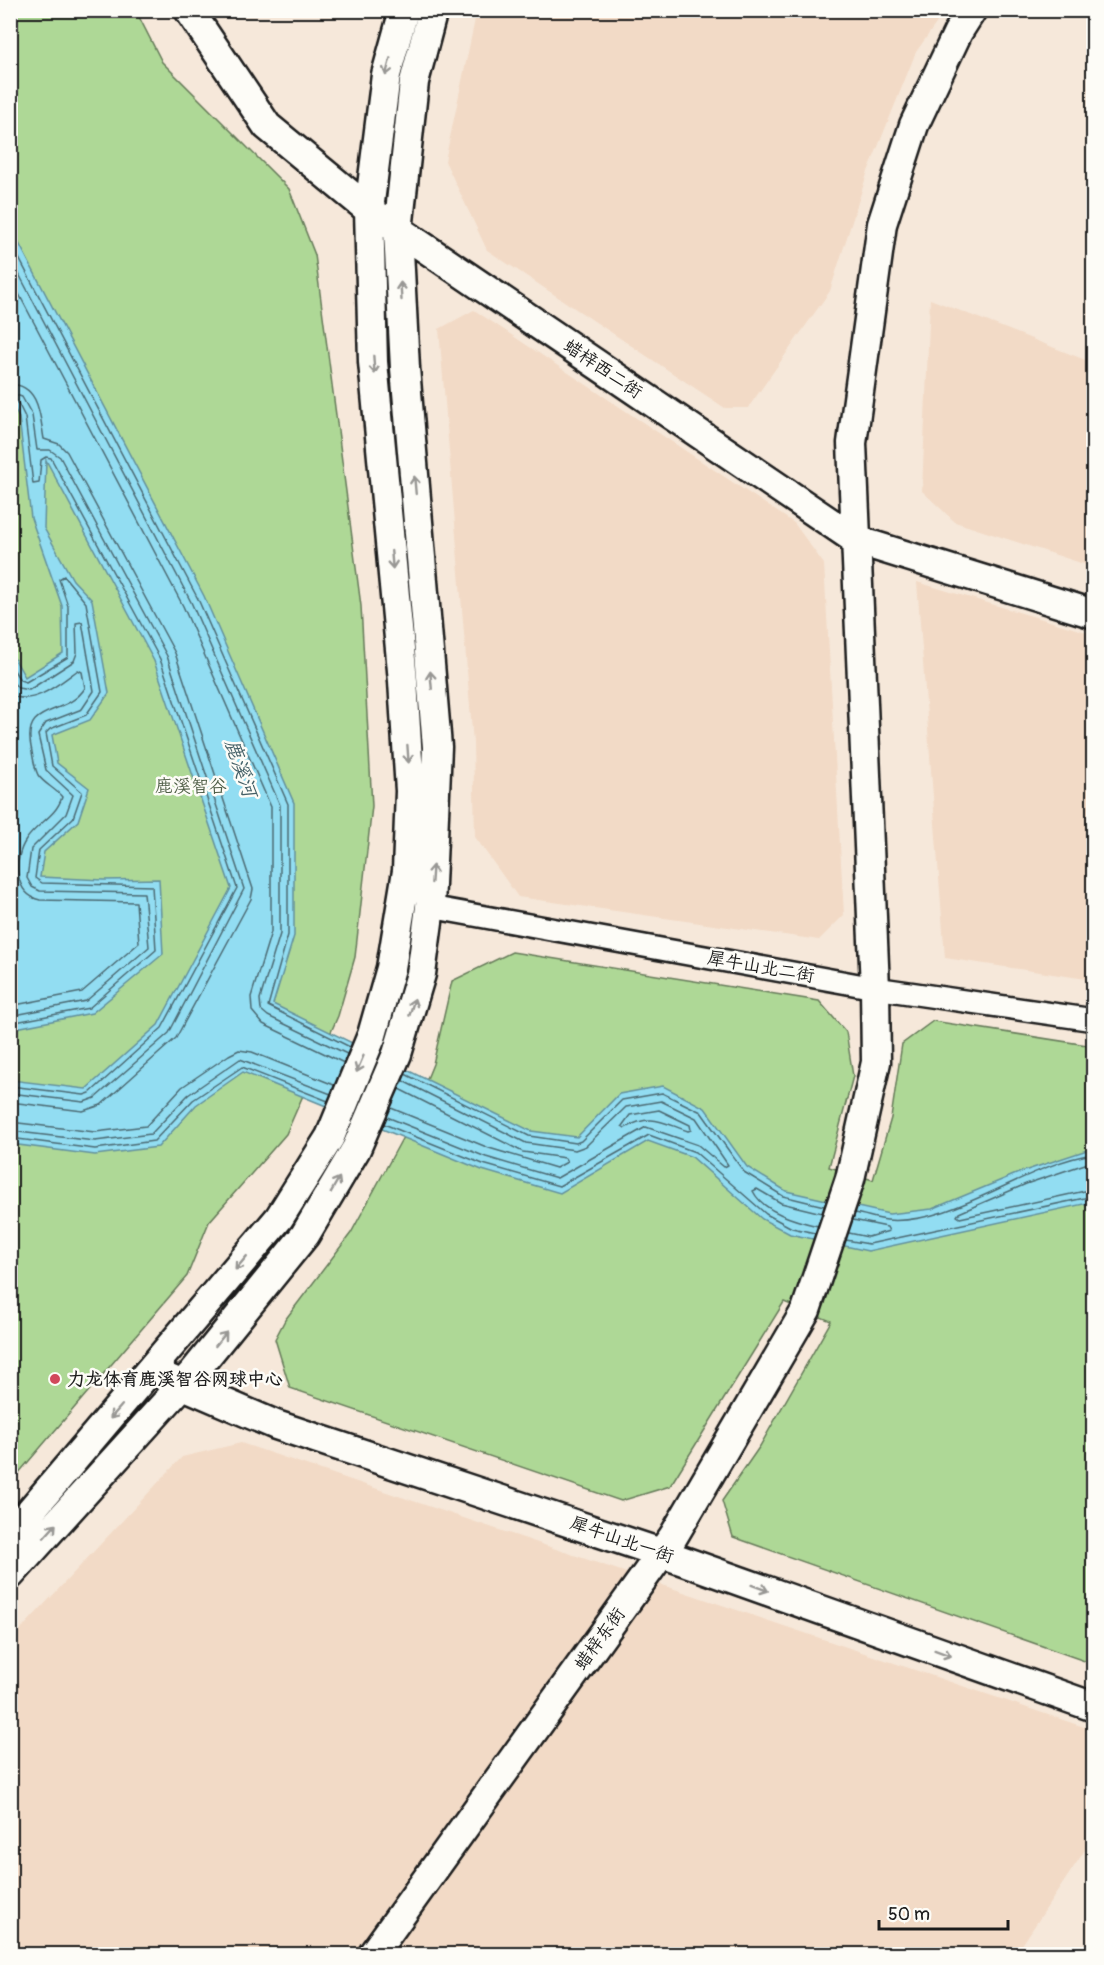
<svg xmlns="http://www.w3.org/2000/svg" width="1104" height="1965" font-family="Pangolin,'LXGW WenKai TC',sans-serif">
  <rect width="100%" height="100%" fill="#f6e8da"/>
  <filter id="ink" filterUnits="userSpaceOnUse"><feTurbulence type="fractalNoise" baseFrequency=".0167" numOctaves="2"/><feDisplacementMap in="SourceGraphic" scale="12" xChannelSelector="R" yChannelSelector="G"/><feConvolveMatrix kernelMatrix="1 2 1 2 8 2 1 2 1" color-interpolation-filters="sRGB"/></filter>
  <g filter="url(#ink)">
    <path fill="#f2dac6" d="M 477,10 L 945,11 L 916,52 L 867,174 L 830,291 L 748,408 L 725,408 L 487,250 L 445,161 Z
      M 930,299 L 1093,363 L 1093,567 L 955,522 L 922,491 Z
      M 474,310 L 794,523 L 824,564 L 844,915 L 819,940 L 518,897 L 475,837 L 473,743 L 439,329 Z
      M 917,582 L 1093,634 L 1093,980 L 945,958 Z
      M 241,1443 L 1093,1730 L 1093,1838 L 1016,1954 L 11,1954 L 10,1641 L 182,1457 Z"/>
    <path fill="#aed896" stroke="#657a59" stroke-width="1.5" d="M 11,11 L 136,11 L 162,62 L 289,189 L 315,255 L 361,606 L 372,806 L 355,957 L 338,1016 L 286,1134 L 209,1222 L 187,1276 L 11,1482 Z
      M 512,952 L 819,1001 L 846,1032 L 853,1076 L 829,1167 L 873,1180 L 891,1118 L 902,1044 L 933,1021 L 1093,1046 L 1093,1664 L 733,1537 L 722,1501 L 760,1446 L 831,1321 L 784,1302 L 670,1486 L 621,1501 L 290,1388 L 275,1339 L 285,1320 L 351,1233 L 404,1135 L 433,1064 L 452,981 Z"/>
    <path fill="#92ddf2" stroke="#63909c" stroke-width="1.5" d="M 11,228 L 204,596 L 294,803 L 294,936 L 273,1004 L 531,1131 L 577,1137 L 619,1094 L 663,1086 L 705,1108 L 747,1167 L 786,1191 L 889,1214 L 932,1209 L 1021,1172 L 1093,1148 L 1093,1202 L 868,1251 L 790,1234 L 762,1219 L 692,1157 L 648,1141 L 560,1193 L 482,1170 L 243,1072 L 196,1105 L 158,1147 L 95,1155 L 11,1144 L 11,1080 L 86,1089 L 158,1025 L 231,888 L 154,661 L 46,460 L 44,528 L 73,580 L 92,600 L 109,693 L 90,720 L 52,735 L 57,763 L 89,788 L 78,821 L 44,852 L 40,877 L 104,880 L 159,879 L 163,954 L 92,1013 L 11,1029 L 10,651 L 25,677 L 63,653 L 62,606 L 31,518 L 19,418 L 11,402 Z"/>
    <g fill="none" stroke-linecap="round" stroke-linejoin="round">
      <path stroke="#4b6972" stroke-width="1.5" d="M 10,241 L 198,599 L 288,804 L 288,935 L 268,1006 L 350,1047
        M 10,257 L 191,602 L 280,805 L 280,934 L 260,999 L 261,1010 L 268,1016 L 347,1054
        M 10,277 L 183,606 L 271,807 L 271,932 L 251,997 L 252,1011 L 263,1024 L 344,1063
        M 10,384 C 40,385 40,417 44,439 L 59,444 L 67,452 L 175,653 L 253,889 L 251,899 L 176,1038 L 101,1105 L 83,1111 L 10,1102
        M 10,393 L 22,397 L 32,415 L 37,450 L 50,450 L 60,457 L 167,656 L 244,889 L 169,1033 L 95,1098 L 84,1102 L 10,1093
        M 10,401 L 18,403 L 25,417 L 33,484 L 39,483 L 41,460 L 46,457 L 51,458 L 160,659 L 237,888 L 162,1028 L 90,1093 L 84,1095 L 10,1086
        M 10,664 L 20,680 L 26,682 L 68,657 L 68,606 L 59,579 L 64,576 L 86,603 L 102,692 L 86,715 L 50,729 L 46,733 L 52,766 L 82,792 L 73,818 L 39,850 L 35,878 L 42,883 L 152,886 L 156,950 L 89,1008 L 10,1023
        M 10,679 L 18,688 L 29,690 L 74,661 L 77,653 L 76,623 L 82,622 L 94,691 L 82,709 L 46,723 L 38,735 L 46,770 L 73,795 L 66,814 L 31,849 L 27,878 L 32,887 L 40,891 L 144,893 L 149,947 L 86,1001 L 10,1016
        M 10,694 C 32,708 60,683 78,670 L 82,672 L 85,688 C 66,718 22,702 31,747 C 33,756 34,767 38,775 C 44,784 56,789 62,797 C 56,817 37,823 26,840 C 13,859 14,894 40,900 L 136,902 L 139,943 L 82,992 L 10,1006
        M 405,1074 L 529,1136 L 576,1143 L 581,1141 L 622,1100 L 662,1093 L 701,1112 L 744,1172 L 783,1196 L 824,1206
        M 391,1108 L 489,1148 L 556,1168 L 567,1162 L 565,1158 L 523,1152 L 399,1089
        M 659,1110 L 690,1125 L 691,1130 L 688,1131 C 661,1122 651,1113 625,1128 L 622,1126 L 630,1115 Z
        M 387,1117 L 486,1157 L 557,1178 L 646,1127 L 698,1145 L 724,1167 L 728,1165 L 696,1118 L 661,1101 L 626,1107 L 586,1146 L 575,1150 L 526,1143 L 403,1081
        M 10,1122 L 95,1132 L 146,1126 L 182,1087 L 229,1055 L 239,1050 L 252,1052 L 334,1085
        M 384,1124 L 483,1164 L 559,1186 L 649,1135 L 695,1152 L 766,1214 L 792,1228 L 815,1233
        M 10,1131 L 95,1141 L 151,1134 L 188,1095 L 240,1059 L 331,1094
        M 10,1138 L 95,1149 L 154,1141 L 193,1100 L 242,1067 L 328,1101
        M 1094,1161 L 1026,1184 L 959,1213 L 957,1216 L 960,1218 L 1094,1189
        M 855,1213 C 866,1215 877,1219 887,1220 C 953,1226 1027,1163 1094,1154
        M 818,1226 C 796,1221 763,1212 753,1191 L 757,1189 L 781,1203 L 822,1213
        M 849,1233 L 868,1237 L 889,1231 L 887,1227 L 853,1220
        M 846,1240 L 869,1244 L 1094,1196"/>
      <defs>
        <path id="street" d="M 430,907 L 875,988 L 1094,1020"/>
        <path id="secondary" d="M 189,10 L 267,126 L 369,210 L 856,540 L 1094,614
          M 167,1378 L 276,1425 L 661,1553 L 1094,1707
          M 10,1535 L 279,1218 L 330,1137 L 372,1035 L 391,968 L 407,871 L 410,791 L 403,681 L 373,362 L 369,210 L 386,75 L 404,10
          M 10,1575 L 193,1373 L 305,1235 L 356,1149 L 397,1054 L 421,974 L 430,907 L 437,747 L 405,368 L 398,231 L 414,82 L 433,10
          M 373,1954 L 673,1537 L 806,1310 L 850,1179 L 876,1062 L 875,988 L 852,443 L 882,224 L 914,125 L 958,32 L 972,10"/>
      </defs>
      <use href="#street" stroke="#1c1c1c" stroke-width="26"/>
      <use href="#secondary" stroke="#1c1c1c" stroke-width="33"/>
      <use href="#street" stroke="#fdfcf7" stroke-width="21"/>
      <use href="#secondary" stroke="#fdfcf7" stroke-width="28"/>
    </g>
    <defs><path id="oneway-shaft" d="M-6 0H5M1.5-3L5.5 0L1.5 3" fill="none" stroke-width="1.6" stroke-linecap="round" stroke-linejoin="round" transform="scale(1.5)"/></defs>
    <g stroke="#989794">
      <use href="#oneway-shaft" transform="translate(388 67) rotate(105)"/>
      <use href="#oneway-shaft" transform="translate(401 291) rotate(-93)"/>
      <use href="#oneway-shaft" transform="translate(374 365) rotate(86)"/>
      <use href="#oneway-shaft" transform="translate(415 485) rotate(-95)"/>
      <use href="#oneway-shaft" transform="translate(392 560) rotate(85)"/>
      <use href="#oneway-shaft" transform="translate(431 680) rotate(-95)"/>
      <use href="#oneway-shaft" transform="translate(408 754) rotate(86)"/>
      <use href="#oneway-shaft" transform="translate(432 874) rotate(-86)"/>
      <use href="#oneway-shaft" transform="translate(412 1007) rotate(-73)"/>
      <use href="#oneway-shaft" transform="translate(360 1064) rotate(113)"/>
      <use href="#oneway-shaft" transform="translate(335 1185) rotate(-60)"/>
      <use href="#oneway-shaft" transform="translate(241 1263) rotate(130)"/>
      <use href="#oneway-shaft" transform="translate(221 1339) rotate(-51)"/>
      <use href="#oneway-shaft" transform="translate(116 1412) rotate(131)"/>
      <use href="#oneway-shaft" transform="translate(50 1531) rotate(-48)"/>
      <use href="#oneway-shaft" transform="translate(760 1588) rotate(20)"/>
      <use href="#oneway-shaft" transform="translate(943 1653) rotate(20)"/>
    </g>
  </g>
  <circle fill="#d1495b" stroke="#fdfcf7" stroke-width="2" cx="55" cy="1379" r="6"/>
  <g text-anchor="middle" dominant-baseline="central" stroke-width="5" stroke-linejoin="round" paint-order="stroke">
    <g font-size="18" fill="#1c1c1c" stroke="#fdfcf7">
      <text transform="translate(603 369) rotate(34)">蜡梓西二街</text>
      <text transform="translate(761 967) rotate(10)">犀牛山北二街</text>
      <text transform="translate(622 1540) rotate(19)">犀牛山北一街</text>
      <text transform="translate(600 1639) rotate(-54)">蜡梓东街</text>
    </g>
    <g font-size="18" fill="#4f5e47" stroke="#fdfcf7">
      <text x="191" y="786">鹿溪智谷</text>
    </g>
    <g font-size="18" font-weight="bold" fill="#1c1c1c" stroke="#fdfcf7" text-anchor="start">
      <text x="67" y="1379">力龙体育鹿溪智谷网球中心</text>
    </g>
    <g font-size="20" font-style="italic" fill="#456067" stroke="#fdfcf7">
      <text transform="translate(241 768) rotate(71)">鹿溪河</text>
    </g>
  </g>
  <rect width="1104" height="1965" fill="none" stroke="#fdfcf7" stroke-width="36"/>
  <rect x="18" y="18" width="1068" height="1929" fill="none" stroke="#1c1c1c" stroke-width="2" filter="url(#ink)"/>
  <path d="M879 1920v9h129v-9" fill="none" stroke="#1c1c1c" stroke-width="3"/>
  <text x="888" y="1920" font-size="18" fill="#1c1c1c" stroke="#fdfcf7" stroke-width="4.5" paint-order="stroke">50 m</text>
</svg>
